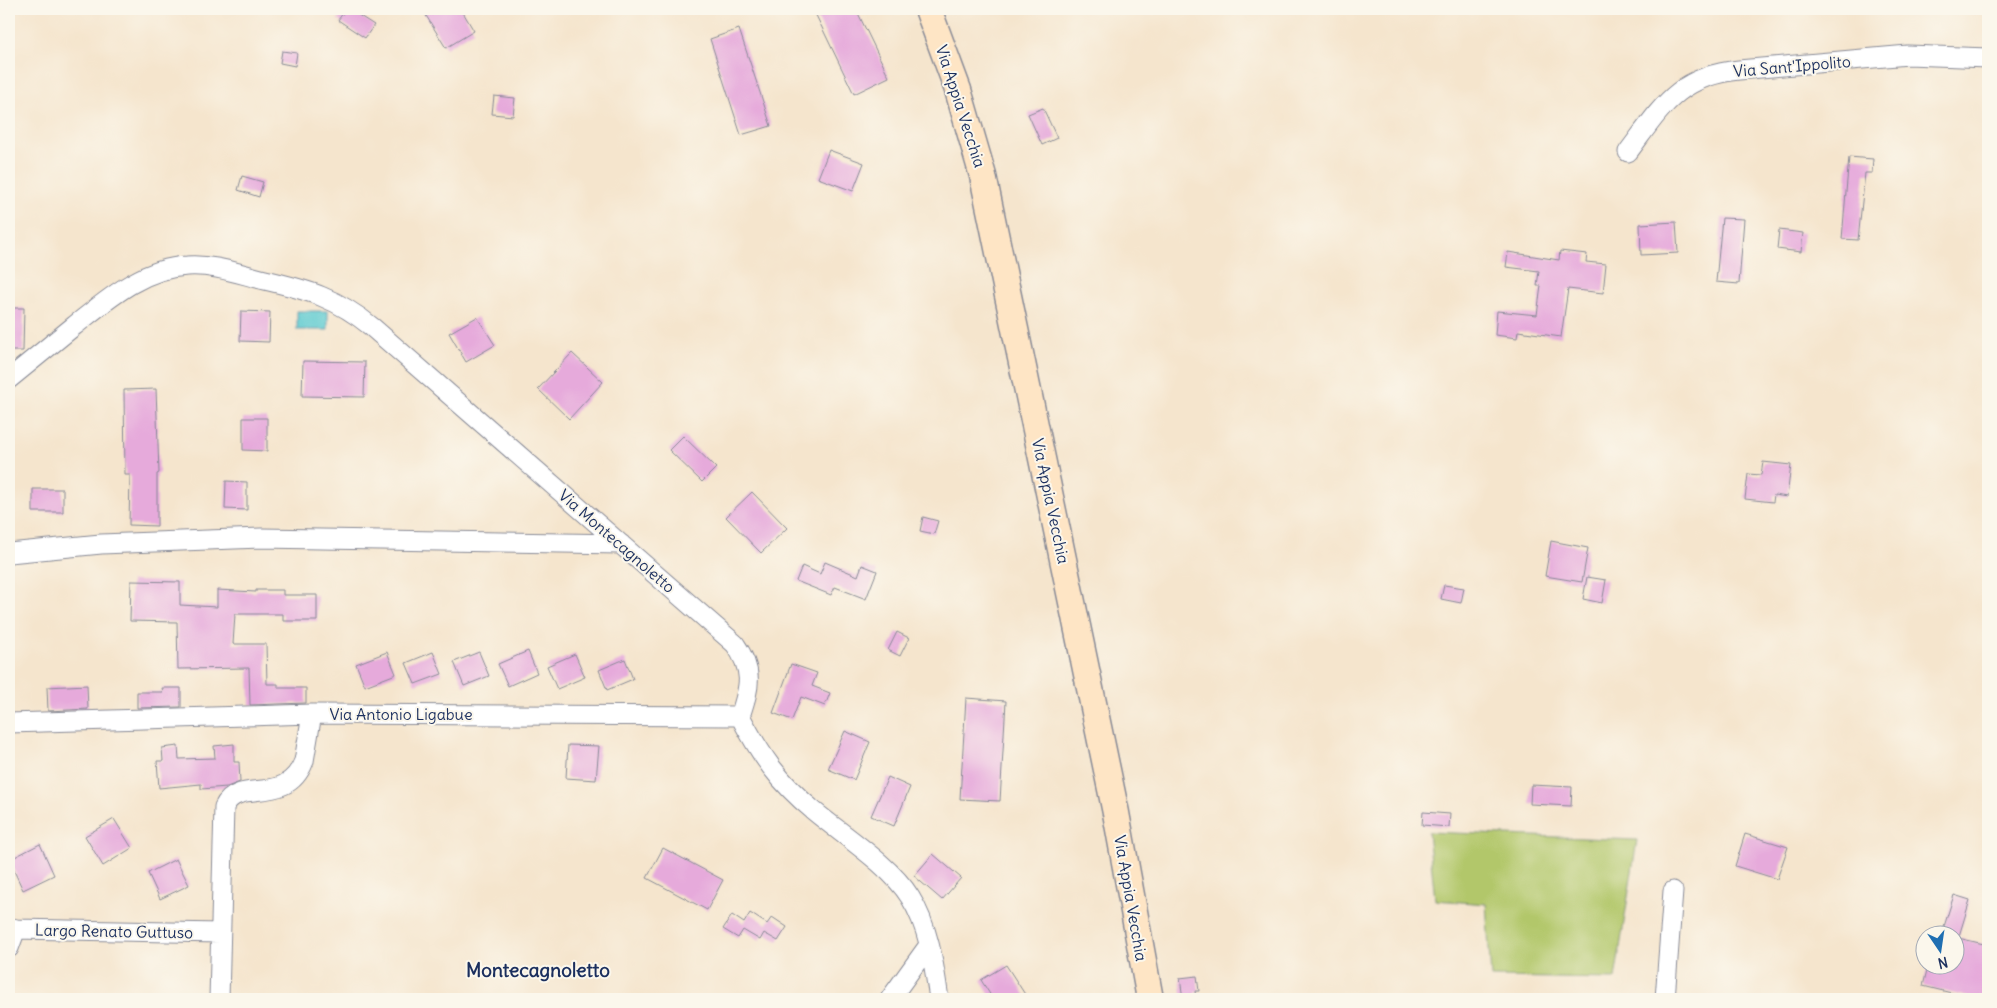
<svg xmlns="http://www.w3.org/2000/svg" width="1997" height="1008" font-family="Delius,sans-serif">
  <rect width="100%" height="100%" fill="#fbf7ec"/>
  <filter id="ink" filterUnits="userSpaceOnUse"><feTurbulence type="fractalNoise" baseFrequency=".02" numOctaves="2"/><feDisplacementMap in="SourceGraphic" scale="10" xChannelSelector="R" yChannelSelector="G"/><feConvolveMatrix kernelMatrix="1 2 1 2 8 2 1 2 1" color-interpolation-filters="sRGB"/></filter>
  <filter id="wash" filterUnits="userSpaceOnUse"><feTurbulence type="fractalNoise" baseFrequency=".0096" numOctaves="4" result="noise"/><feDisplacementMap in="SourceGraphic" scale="20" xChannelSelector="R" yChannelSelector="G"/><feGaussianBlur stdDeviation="1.12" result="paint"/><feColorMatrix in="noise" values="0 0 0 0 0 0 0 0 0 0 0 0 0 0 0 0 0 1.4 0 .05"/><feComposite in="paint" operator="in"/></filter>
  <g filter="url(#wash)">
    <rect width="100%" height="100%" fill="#f5e5cd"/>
    <path fill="#b2c76b" stroke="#667b64" d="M 1428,832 L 1637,840 L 1615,979 L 1491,977 L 1486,904 L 1435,900 Z"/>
    <path fill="#5dcad0" stroke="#3c7c97" d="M 297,311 L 328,311 L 328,330 L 297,330 Z"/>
    <g id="blocks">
      <path fill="#e6aadb" d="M 346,9 L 349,9 L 374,25 L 365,38 L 338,20 Z
        M 422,9 L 461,9 L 474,31 L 446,48 Z
        M 813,9 L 856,9 L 889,77 L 854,94 Z
        M 739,29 L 771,126 L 741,135 L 710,39 Z
        M 282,51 L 297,53 L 295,66 L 280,63 Z
        M 494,96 L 515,98 L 513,116 L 492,114 Z
        M 1043,108 L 1057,138 L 1042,145 L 1028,114 Z
        M 829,150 L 864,163 L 853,191 L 818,178 Z
        M 1849,157 L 1873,159 L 1872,173 L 1865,173 L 1858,240 L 1842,239 Z
        M 242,176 L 263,182 L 259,197 L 238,190 Z
        M 1722,218 L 1744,219 L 1739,284 L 1716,282 Z
        M 1676,222 L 1678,253 L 1641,255 L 1640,224 Z
        M 1779,230 L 1803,233 L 1801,252 L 1777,249 Z
        M 1560,251 L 1587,254 L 1586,262 L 1606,264 L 1603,293 L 1568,289 L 1561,337 L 1518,331 L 1517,338 L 1495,335 L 1497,311 L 1537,315 L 1541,286 L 1537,286 L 1539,271 L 1506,267 L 1508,252 L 1559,260 Z
        M 9,308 L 24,308 L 23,351 L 9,351 Z
        M 241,311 L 270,312 L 269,342 L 240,341 Z
        M 477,317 L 495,345 L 466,362 L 449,333 Z
        M 572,353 L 603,382 L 569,419 L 538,389 Z
        M 303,361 L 365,362 L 364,397 L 302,396 Z
        M 156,389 L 159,473 L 157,474 L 157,526 L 129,525 L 130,475 L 125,475 L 124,390 Z
        M 243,418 L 267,418 L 267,451 L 243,450 Z
        M 683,436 L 716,468 L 702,482 L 669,450 Z
        M 1763,462 L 1791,465 L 1787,497 L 1774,495 L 1773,502 L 1745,499 L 1748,474 L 1761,475 Z
        M 226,481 L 247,482 L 247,510 L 225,509 Z
        M 33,489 L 63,489 L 63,512 L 33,512 Z
        M 752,492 L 787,528 L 761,553 L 726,517 Z
        M 923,517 L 938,521 L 934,534 L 920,531 Z
        M 1551,541 L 1588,548 L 1582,582 L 1545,576 Z
        M 825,562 L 858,576 L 862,565 L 877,571 L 866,599 L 835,587 L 831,595 L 796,581 L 802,566 L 820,574 Z
        M 1587,577 L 1606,580 L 1602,603 L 1583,599 Z
        M 131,581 L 180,582 L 180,605 L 217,607 L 217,590 L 256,592 L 256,590 L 283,590 L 283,595 L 317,595 L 317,621 L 283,621 L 283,614 L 235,614 L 233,644 L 266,644 L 267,684 L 278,684 L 278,688 L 306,688 L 306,703 L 250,705 L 249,668 L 178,669 L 177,622 L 130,621 Z
        M 1444,585 L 1464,588 L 1461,603 L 1441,599 Z
        M 897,632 L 909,638 L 900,656 L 888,650 Z
        M 528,651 L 537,673 L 508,686 L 498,664 Z
        M 387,652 L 396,674 L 365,686 L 356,664 Z
        M 433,652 L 442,674 L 415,684 L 406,663 Z
        M 479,652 L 489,676 L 464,686 L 454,662 Z
        M 575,654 L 585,677 L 557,689 L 547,666 Z
        M 625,659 L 633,679 L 607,690 L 599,670 Z
        M 791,664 L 817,673 L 812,686 L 830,693 L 825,706 L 801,697 L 792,720 L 773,713 Z
        M 87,685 L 88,709 L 48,711 L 47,687 Z
        M 162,688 L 181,688 L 181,707 L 137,708 L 137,692 L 163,692 Z
        M 966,698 L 1006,701 L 1000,801 L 960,799 Z
        M 845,731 L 870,742 L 854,780 L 828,769 Z
        M 234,744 L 234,762 L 239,762 L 240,782 L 227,787 L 201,789 L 201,784 L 159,788 L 157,761 L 163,761 L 162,748 L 178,746 L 179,759 L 215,758 L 214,746 Z
        M 568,745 L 599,746 L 596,780 L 566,778 Z
        M 888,777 L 910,787 L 894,826 L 871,816 Z
        M 1531,785 L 1572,787 L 1571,806 L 1530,804 Z
        M 1423,812 L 1450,814 L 1449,827 L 1422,825 Z
        M 114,819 L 132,848 L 103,866 L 85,836 Z
        M 1745,834 L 1788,847 L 1777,879 L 1735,866 Z
        M 40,844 L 54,875 L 23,890 L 9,860 Z
        M 663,848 L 723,880 L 707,910 L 647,878 Z
        M 933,854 L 961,878 L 942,900 L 914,876 Z
        M 176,859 L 189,885 L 160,899 L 148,873 Z
        M 1954,895 L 1970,900 L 1959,936 L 1941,936 Z
        M 750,913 L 767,924 L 772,917 L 787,927 L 778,941 L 764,933 L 760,940 L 743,930 L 738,938 L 723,929 L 732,915 L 744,923 Z
        M 1954,937 L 1988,945 L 1988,992 L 1986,999 L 1976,999 L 1923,986 L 1928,966 L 1954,966 Z
        M 1006,965 L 1028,999 L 993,999 L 981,980 Z
        M 1197,976 L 1199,991 L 1195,991 L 1196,999 L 1183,999 L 1180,978 Z"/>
    </g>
  </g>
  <g filter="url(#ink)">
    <use href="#blocks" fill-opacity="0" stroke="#888a96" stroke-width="1"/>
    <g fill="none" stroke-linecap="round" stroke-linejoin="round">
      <defs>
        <path id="street" d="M 1628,152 C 1662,107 1678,76 1739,70 L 1908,55 L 1988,58
          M 9,379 C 31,361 52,344 74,326 C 107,300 142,268 187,266 C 213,264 240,274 265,280 C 308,290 337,298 372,327 L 735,644 C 754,671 750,686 740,716 C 761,756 779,782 814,811 C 844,836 890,865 910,897 C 929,927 934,965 939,999
          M 9,553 L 101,544 L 261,538 L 621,544
          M 9,723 L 312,714
          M 9,927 L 16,929 L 220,933
          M 9,948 L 16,929
          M 219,999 L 224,807 C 238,776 286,808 304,761 L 312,714 L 740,716
          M 890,999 L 929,945
          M 1665,999 L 1673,891"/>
        <path id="secondary" d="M 928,9 L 958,90 L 983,176 L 1116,813 L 1150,999"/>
      </defs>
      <use href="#street" stroke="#888a96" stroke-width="21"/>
      <use href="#secondary" stroke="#888a96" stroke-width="29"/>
      <use href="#street" stroke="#fff" stroke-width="19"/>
      <use href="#secondary" stroke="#fee5c5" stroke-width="26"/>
    </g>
  </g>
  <g text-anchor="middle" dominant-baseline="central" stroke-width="4" stroke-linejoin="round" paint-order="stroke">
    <g font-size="16" fill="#1b2f5e" stroke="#fbf7ec">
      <text transform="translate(1792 66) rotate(-5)">Via Sant'Ippolito</text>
      <text transform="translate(961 106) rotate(72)">Via Appia Vecchia</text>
      <text transform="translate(1051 501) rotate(78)">Via Appia Vecchia</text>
      <text transform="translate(617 541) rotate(41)">Via Montecagnoletto</text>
      <text x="401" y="714">Via Antonio Ligabue</text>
      <text transform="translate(1131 898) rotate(80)">Via Appia Vecchia</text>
      <text transform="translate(114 931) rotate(1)">Largo Renato Guttuso</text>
    </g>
    <g font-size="19" font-weight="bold" fill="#1b2f5e" stroke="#fbf7ec">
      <text x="538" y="970">Montecagnoletto</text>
    </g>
  </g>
  <rect width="1997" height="1008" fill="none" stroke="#fbf7ec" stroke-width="30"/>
  <g transform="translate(1940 950) rotate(167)"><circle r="24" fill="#fbf7ec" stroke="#a1a7b3"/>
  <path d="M0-4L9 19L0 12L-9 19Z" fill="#1f6fb2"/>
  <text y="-8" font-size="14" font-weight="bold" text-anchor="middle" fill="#1b2f5e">N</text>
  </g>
</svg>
